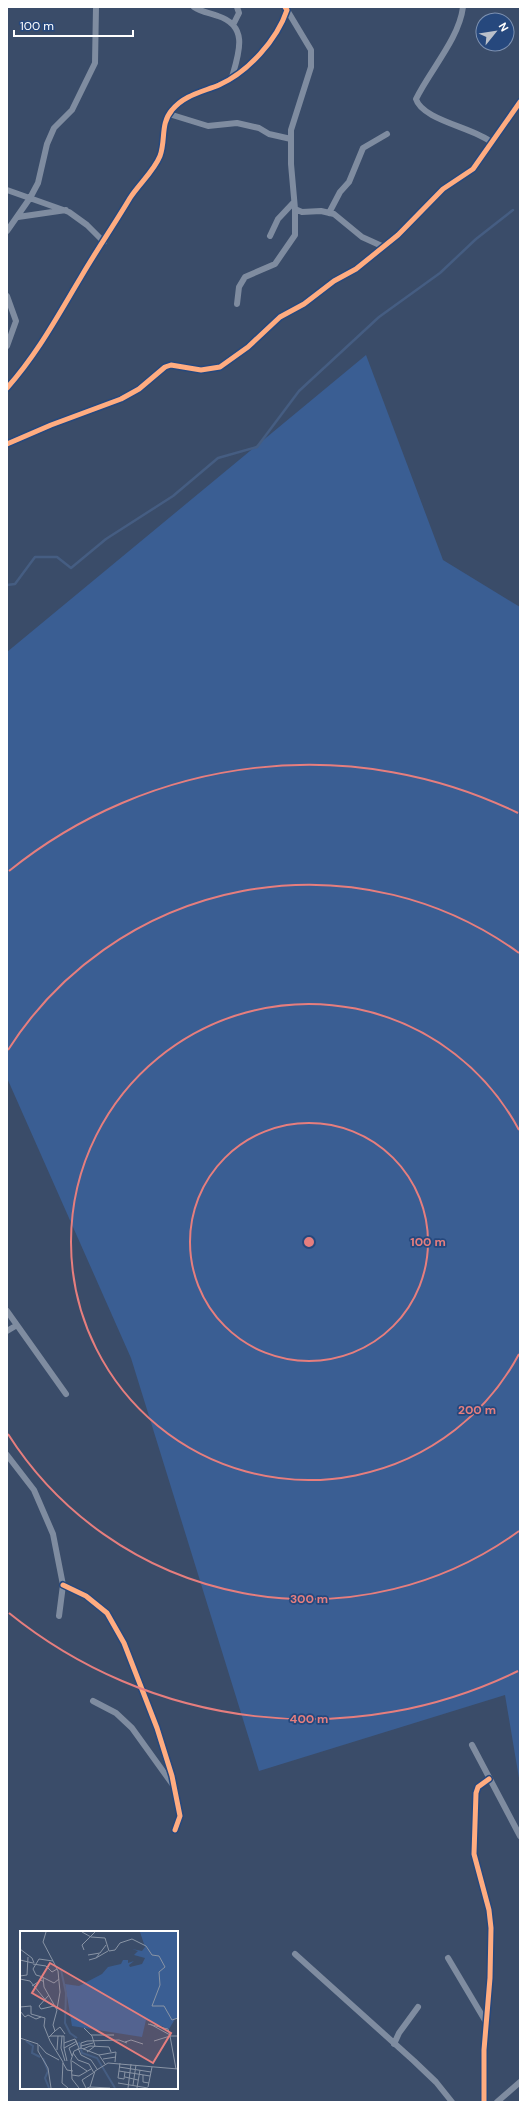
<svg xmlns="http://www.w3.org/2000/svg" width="527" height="2109" font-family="'DM Sans',sans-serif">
  <rect width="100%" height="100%" fill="#3a4c69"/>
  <path fill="#3a5e93" d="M 366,355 L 443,560 L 520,607 L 520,1784 L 505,1695 L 259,1771 L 131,1358 L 7,1078 L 7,652 Z"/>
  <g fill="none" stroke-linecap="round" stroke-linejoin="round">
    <path stroke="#455d82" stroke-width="2.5" d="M 7,585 L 15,584 L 35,557 L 57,557 L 71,568 L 106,539 L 173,496 L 218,458 L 257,447 L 299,391 L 379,317 L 440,273 L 476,239 L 513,210"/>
    <path stroke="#7f8ca0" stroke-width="6" d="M 194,7 C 201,12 210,13 218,16 C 249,26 239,53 232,77
      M 463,7 C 459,39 430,70 416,99 C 422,120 475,128 491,142
      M 287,10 L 311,50 L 311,67 L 291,130 L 291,164 L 295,209 L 302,212 L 321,211 L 334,214 L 362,237 L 384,247
      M 233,25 L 239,13 L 237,7
      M 169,114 L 208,126 L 237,123 L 259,128 L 269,134 L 291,139
      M 7,190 L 69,212 L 87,225 L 104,242
      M 329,213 L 340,192 L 349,182 L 363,148 L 387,134
      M 18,217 L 66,210
      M 7,231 L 30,198 L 38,183 L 47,144 L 54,128 L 72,110 L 95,63 L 96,7
      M 270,236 L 278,219 L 294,202
      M 7,296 L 16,321 L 7,346
      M 237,304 L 239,287 L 245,277 L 275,264 L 295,235 L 295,209
      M 7,388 C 38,353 57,317 81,277 C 96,251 114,225 130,198 C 139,184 154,171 160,156 C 166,140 160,124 172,110 C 184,95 202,92 219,85 C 248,72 277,40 287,10 L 285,7
      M 7,444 L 51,425 L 121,399 L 139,389 L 165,367 L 171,365 L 201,370 L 220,367 L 248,347 L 280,317 L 304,304 L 334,281 L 356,269 L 398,235 L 443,189 L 473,169 L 520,102
      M 7,1311 L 66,1394
      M 7,1331 L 17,1325
      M 7,1455 L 34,1490 L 53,1534 L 63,1585 L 59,1616
      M 63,1585 L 86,1596 L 107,1613 L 124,1643 L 157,1728 L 172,1776 L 180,1816 L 175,1830
      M 93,1701 L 116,1713 L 132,1728 L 173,1785
      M 472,1745 L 520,1836
      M 295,1954 L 414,2061 L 436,2082 L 452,2102
      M 448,1958 L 486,2022
      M 394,2044 L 399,2033 L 418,2007
      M 484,2102 L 484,2050 L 490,1978 L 491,1928 L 489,1910 L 474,1854 L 476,1793 L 478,1787 L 489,1779
      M 497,2102 L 520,2082"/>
    <defs>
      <path id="cycleway" d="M 7,388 C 38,353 57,317 81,277 C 96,251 114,225 130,198 C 139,184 154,171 160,156 C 166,140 160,124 172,110 C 184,95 202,92 219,85 C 248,72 277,40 287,10 L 285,7
        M 7,444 L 51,425 L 121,399 L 139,389 L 165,367 L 171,365 L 201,370 L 220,367 L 248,347 L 280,317 L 304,304 L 334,281 L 356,269 L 398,235 L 443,189 L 473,169 L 520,102
        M 63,1585 L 86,1596 L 107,1613 L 124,1643 L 157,1728 L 172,1776 L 180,1816 L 175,1830
        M 484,2102 L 484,2050 L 490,1978 L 491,1928 L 489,1910 L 474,1854 L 476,1793 L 478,1787 L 489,1779"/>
    </defs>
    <use href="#cycleway" stroke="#26487d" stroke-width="8"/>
    <use href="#cycleway" stroke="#ffac80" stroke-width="5"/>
  </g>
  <g fill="none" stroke="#e67e7e" stroke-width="2">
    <circle cx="309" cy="1242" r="119"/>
    <path d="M519 1354A238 238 0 1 1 519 1130"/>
    <path d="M519 1531A357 357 0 0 1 8 1434M8 1050A357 357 0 0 1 519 953"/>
    <path d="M518 1671A477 477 0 0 1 9 1613M9 871A477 477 0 0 1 518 813"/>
  </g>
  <g transform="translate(20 1931)">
    <rect width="158" height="158" fill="#3a4c69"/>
    <path d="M 120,1 L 158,1 L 158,88 L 155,88 L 149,98 L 126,89 L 122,106 L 52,95 L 45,53 L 59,55 L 82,43 L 88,36 L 101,33 L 103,29 L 108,29 L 108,32 L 114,30 L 109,34 L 110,36 L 122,33 L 125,27 L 114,24 L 118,20 L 112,18 L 122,20 L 125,16 Z" fill="#3a5e93"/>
    <path fill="none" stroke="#455d82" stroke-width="2" d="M 41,39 L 46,62 L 45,92 L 50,102 L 57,107M 6,110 L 13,115 L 12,122 L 20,126M 59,111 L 62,122 L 77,127 L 95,157M 23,127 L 28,140 L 25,147 L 29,157"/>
    <path fill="none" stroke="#8994a5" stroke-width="1" d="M 26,1 L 23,11 L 33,30 L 19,28 L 13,38 L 16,44 L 23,46 L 24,56 L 37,79 L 33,94 L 35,100 L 29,106M 62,1 L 71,6 L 85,7 L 89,20 L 95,19 L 100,12 L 112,8 L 126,15 L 132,24 L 139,25 L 145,36 L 139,41 L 140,54 L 132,75 L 144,75 L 152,89 L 158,87M 0,18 L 12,27 L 14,32M 64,19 L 62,14 L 75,1M 68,24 L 80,22 L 86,14M 76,27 L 88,20M 0,29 L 13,32M 69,29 L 76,27 L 79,23M 33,30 L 38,40 L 40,61 L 37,78M 13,33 L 26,35 L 32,41 L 37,38M 0,45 L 7,44 L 8,26M 22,46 L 34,52 L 39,48M 0,48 L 10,50 L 27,71 L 35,76M 12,55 L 21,49 L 24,51M 29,64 L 19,75 L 21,78 L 34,75M 0,76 L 11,75 L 11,83 L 25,87 L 24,95 L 30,110 L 43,131 L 42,152 L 48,157M 0,80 L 5,86 L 8,84 L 16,88 L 21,86M 128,93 L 148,98 L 150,105 L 134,110M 130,93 L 150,104M 64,97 L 72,105 L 75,115 L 67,121M 35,100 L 40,96 L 45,103M 71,104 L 94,104M 30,105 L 44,105 L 44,117 L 47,130M 42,105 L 41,117 L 45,130M 0,107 L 18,113 L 18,120 L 28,137 L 31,157M 105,111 L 111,109 L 123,113M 44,112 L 55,108 L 59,117M 19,114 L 26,122 L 39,129M 61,115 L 73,112M 44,117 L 57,110M 58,117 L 61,124 L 71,129 L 77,138M 61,117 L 61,112 L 67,110 L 99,109 L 107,112M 63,118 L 70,115 L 89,116 L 91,121M 37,119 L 38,105M 53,122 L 58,129 L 69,133 L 74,142M 79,124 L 96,121 L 95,131M 52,125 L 49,117 L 58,112M 83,128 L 96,126M 52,130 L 67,140M 43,132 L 47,139 L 53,140M 100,132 L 98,147 L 104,148 L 105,141M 99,136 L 131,141M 156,138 L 150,105 L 158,105M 99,140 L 130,145M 52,144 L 59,145 L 71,138M 123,144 L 123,151 L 129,152M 105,146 L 118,149M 98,152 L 128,157M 113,154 L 116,134M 70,156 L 90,157M 128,156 L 132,136M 59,157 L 52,148 L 51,129 L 54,120 L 61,117 L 79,124 L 85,133M 66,157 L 62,149 L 73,142M 67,157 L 70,156 L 75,140 L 88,132 L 158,138M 108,157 L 111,133M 117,157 L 120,139"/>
    <path fill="#e67e7e" fill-opacity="0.15" stroke="#e67e7e" stroke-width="2" d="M 30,32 L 151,102 L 133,132 L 12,62 Z"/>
    <rect width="158" height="158" fill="none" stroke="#fff" stroke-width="2"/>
  </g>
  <circle cx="309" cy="1242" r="6" fill="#e67e7e" stroke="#26487d" stroke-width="2"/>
  <g font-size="12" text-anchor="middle" font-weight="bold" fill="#e67e7e" stroke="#26487d" stroke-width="3.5" stroke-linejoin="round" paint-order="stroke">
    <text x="428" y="1246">100 m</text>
    <text x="477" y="1414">200 m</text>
    <text x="309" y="1603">300 m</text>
    <text x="309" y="1723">400 m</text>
  </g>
  <rect width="527" height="2109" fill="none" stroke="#ffffff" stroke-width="16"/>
  <g transform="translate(495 32) rotate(60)"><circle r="19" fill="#26487d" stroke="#7d91b1"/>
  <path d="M0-3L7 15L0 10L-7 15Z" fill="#bac0ca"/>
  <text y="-6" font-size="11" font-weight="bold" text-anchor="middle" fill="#ffffff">N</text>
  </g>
  <path d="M14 30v6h119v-6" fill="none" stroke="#ffffff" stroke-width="2"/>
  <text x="20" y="30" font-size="12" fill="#ffffff" stroke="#26487d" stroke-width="3" paint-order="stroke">100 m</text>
</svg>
